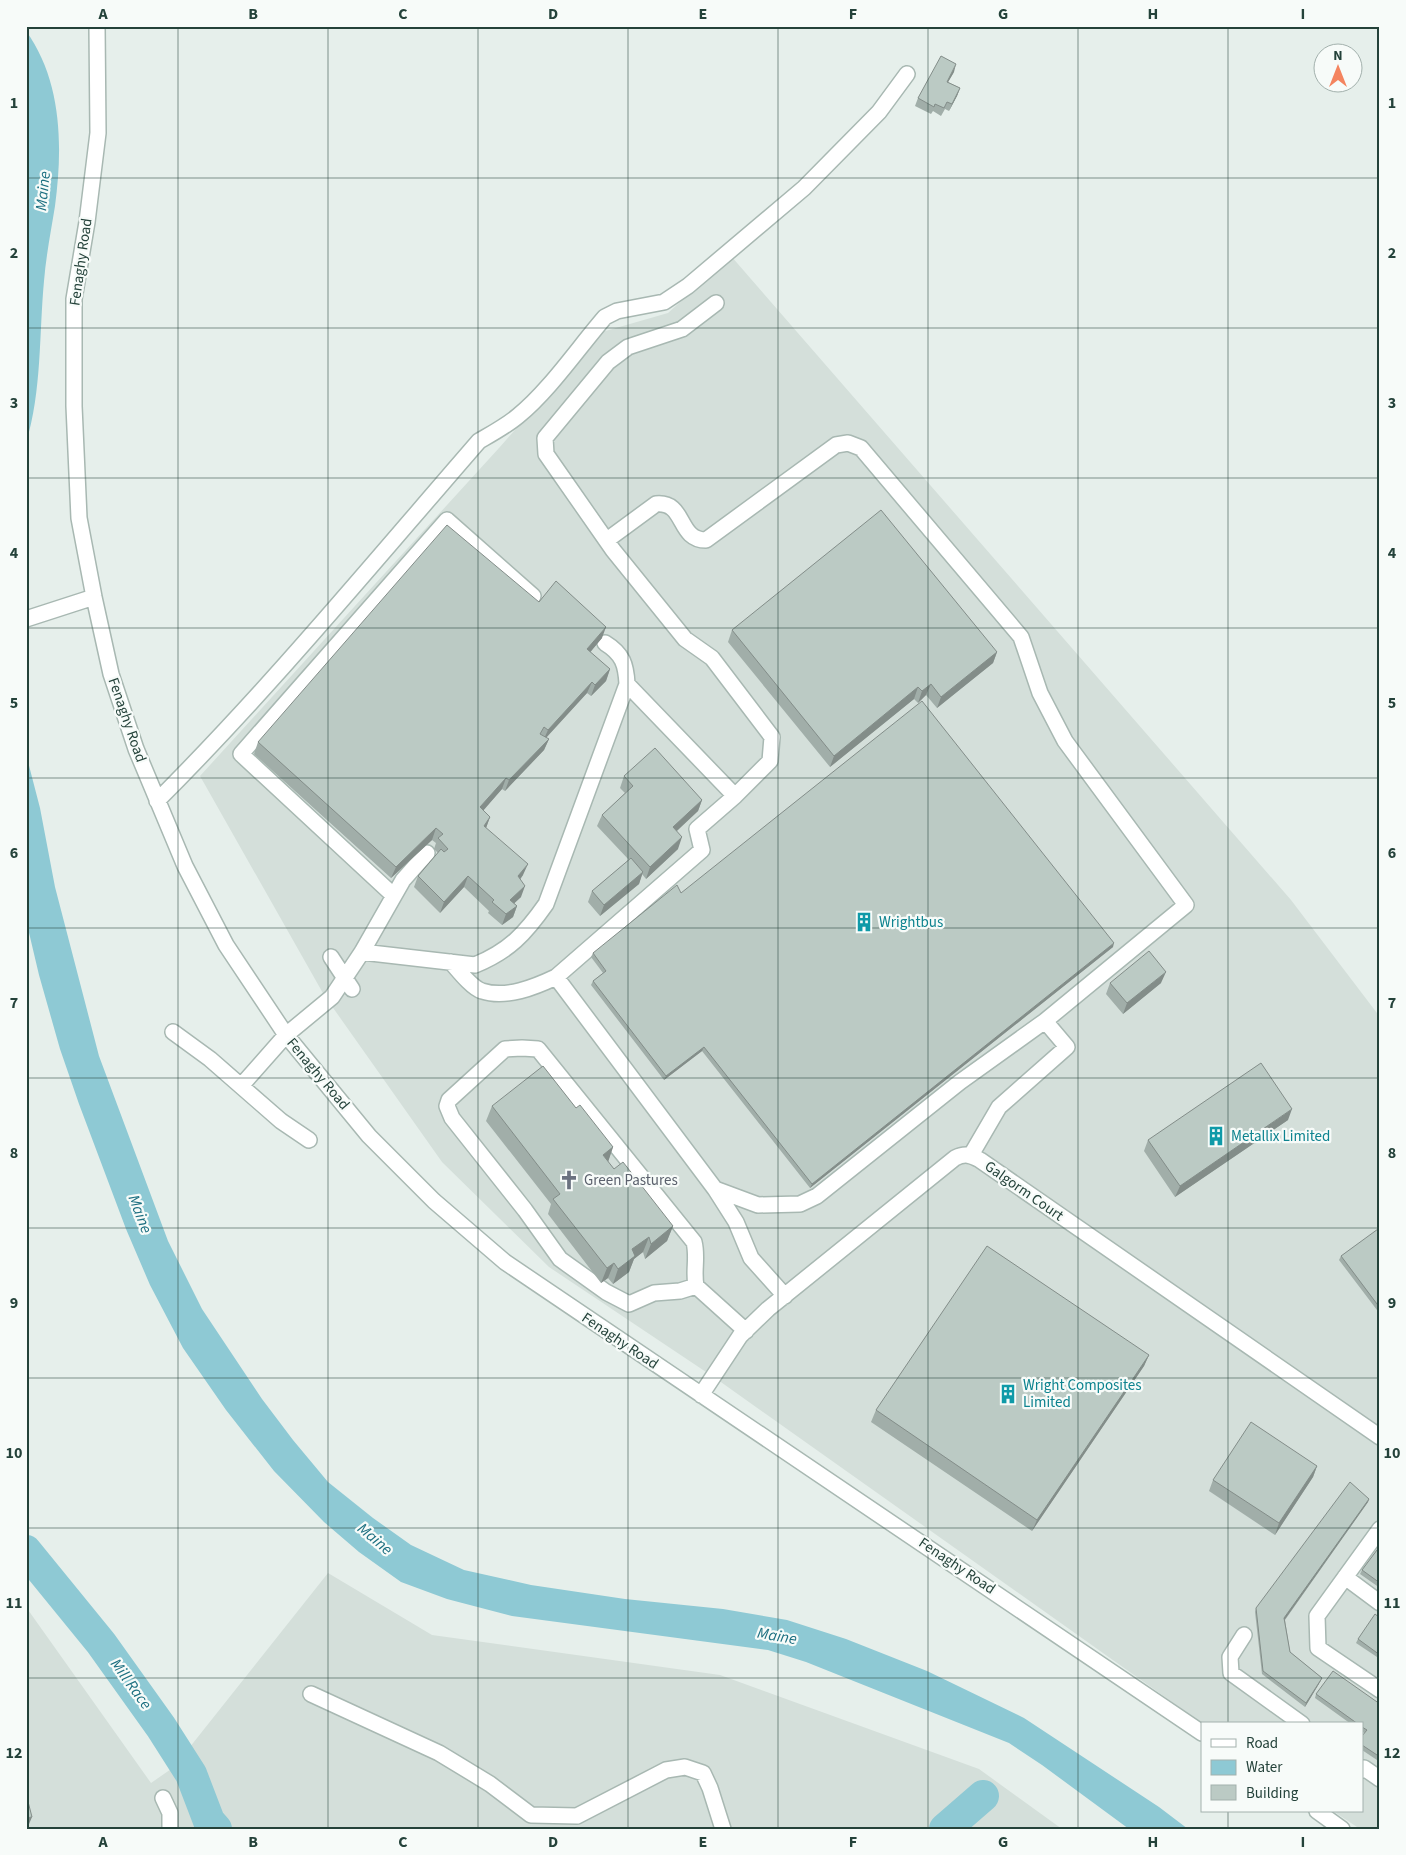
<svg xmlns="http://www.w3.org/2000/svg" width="1406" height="1855" font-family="'Source Sans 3',sans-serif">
  <rect width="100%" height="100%" fill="#e6efeb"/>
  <path fill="#d4dfda" d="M 731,256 L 1291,900 L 1380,1017 L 1380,1829 L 1360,1829 L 1333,1811 L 1362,1811 L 1362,1724 L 1203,1724 L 718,1380 L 549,1267 L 442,1162 L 324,995 L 200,776 L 499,448 L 602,332 L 668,313 Z
    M 328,1573 L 432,1635 L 720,1675 L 979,1769 L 1062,1829 L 26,1829 L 26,1607 L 151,1783 L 174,1767 Z"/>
  <path fill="#8ec9d4" d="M 26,31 C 62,81 63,146 55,206 C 51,231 46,256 44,281 C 39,334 42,391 26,443 Z
    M 26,754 L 40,808 L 55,887 L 99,1056 L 168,1241 L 202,1309 L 262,1399 L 293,1440 L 328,1482 L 373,1518 L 411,1545 L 464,1570 L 531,1585 L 625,1599 L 723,1609 L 787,1620 L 846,1639 L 927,1671 L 1024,1718 L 1159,1807 L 1188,1829 L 1129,1829 L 1042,1765 L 1009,1743 L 806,1662 L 768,1650 L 512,1616 L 447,1599 L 401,1582 L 359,1552 L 324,1522 L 274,1471 L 226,1410 L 183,1348 L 150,1285 L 126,1229 L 79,1104 L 60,1049 L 39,975 L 26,920 Z"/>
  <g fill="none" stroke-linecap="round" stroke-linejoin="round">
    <path stroke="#8ec9d4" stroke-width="32" d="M 26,1551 L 101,1643 L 161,1727 L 191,1774 L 209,1821 L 216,1829
      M 945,1829 L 983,1796"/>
    <defs>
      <path id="minor" d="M 97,26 L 98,133 L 87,222 L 74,299 L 74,406 L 79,518 L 94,597 L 111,674 L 136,749 L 185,866 L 226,945 L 286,1035 L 369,1136 L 434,1201 L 505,1262 L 1202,1733
        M 26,619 L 94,597
        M 627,684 L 735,796
        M 157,801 C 271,687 373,563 479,441 C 493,433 506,426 518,416 C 549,391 579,347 605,317 L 617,311 L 664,302 L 688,286 L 804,188 L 879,112 L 907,74
        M 393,895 L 241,754 L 447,520 L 533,596
        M 362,952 L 475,965 C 509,951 525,934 546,904 L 627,684 C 626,665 623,654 605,643
        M 331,957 L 352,989
        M 451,962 C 458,970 472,988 482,991 C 506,999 535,987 556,977 L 702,850 L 697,829 L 735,796 L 770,761 L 772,737 L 712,658 L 685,639 L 613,550 L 546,454 L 545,438 L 608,362 L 628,347 L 682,329 L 716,303
        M 556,977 L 715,1189 L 758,1205 L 800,1204 L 817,1196 L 960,1082 L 1045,1021 L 1186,905 L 1065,741 L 1040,693 L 1021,637 L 861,448 L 848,443 L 836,445 L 706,540 C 677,540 686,501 656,504 L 607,540
        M 173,1032 L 210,1059 L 281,1121 L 309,1140
        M 241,1086 L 286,1035 L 332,997 L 362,952 L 403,880 L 427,853
        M 971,1155 L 999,1107 L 1067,1047 L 1045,1021
        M 715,1189 L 736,1222 L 751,1258 L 785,1296
        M 696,1286 L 680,1291 L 654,1293 L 629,1304 L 606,1292 L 560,1259 L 525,1210 L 452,1118 L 447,1106 L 449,1100 L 505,1049 L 522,1048 L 538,1049 L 694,1242 C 698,1257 693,1271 696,1286 L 746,1331
        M 701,1395 L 740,1336 L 768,1309 L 955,1158 C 965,1153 971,1155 980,1160 L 1380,1437
        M 1380,1529 L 1317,1616 L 1318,1648 L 1380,1690
        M 1345,1577 L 1380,1603
        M 1244,1635 L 1230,1657 L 1231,1673 L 1302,1724
        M 311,1694 L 439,1753 L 490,1784 L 531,1815 L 577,1816 L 666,1770 L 685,1767 L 703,1773 L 710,1788 L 723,1829
        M 1362,1770 L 1364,1768 L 1380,1779
        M 163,1798 L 170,1813 L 170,1829
        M 1317,1811 L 1342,1829"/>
    </defs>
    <use href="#minor" stroke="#a8b8b2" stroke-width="18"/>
    <use href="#minor" stroke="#fff" stroke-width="15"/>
  </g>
  <path fill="#a1aea9" d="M 954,72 L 948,82 L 960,88 L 957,96 L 949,111 L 945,109 L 941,116 L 933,111 L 931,114 L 915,106 L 918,98 Z
    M 539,602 L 602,638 L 590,652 L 610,669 L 606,681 L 591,696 L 587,693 L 546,738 L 549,739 L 544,750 L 505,791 L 502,789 L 483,810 L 490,817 L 486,828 L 523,875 L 520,880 L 521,897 L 514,903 L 517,906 L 513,917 L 502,925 L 488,913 L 489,911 L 464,887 L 440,913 L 414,887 L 418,876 L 438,853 L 434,849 L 436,843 L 432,840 L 391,878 L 254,754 L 258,742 Z
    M 732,630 L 997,652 L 993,663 L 937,708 L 926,695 L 918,703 L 914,699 L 830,767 L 728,642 Z
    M 624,776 L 702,800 L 698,811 L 677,831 L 678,849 L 646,879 L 642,874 L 639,884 L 600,916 L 588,902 L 592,891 L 629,860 L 597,826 L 602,815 L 625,793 L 620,788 Z
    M 681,893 L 1113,947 L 810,1188 L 702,1051 L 664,1080 L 591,985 L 593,981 L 603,973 L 591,957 L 593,953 Z
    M 1110,983 L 1161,983 L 1123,1014 L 1106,994 Z
    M 492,1106 L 576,1108 L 613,1147 L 608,1162 L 614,1169 L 673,1226 L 667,1241 L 645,1259 L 643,1252 L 634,1259 L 629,1272 L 613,1284 L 608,1278 L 601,1283 L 548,1214 L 551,1204 L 486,1121 Z
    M 1288,1120 L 1175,1197 L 1144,1151 L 1148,1140 Z
    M 1380,1232 L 1380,1314 L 1339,1260 L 1341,1256 Z
    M 1149,1355 L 1144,1366 L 1032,1531 L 871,1422 L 876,1410 Z
    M 1317,1466 L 1313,1477 L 1275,1535 L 1209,1491 L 1213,1480 Z
    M 1369,1499 L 1368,1502 L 1285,1620 L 1290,1652 L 1322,1678 L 1320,1682 L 1305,1707 L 1262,1674 L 1255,1612 L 1256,1608 Z
    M 1380,1546 L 1380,1588 L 1360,1574 L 1362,1570 Z
    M 1380,1618 L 1380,1659 L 1356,1643 L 1358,1639 Z
    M 1316,1694 L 1380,1704 L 1380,1762 L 1362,1750 L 1362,1736 L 1365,1733 L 1362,1732 L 1362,1724 L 1351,1724 L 1315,1698 Z"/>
  <path fill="#838d89" d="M 956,64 L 954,72 L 944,89 L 947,82 Z
    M 960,88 L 957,96 L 949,111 L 952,104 Z
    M 606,627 L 602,638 L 583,661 L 587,649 Z
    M 997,652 L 993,663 L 937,708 L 941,697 Z
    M 610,669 L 606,681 L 591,696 L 595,685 Z
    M 592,682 L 587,693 L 543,741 L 548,730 Z
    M 931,684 L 926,695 L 918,703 L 922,691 Z
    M 918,687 L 914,699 L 830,767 L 834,756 Z
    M 549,739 L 544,750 L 505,791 L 509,780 Z
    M 506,778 L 502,789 L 476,819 L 480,807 Z
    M 702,800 L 698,811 L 669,838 L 673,827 Z
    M 490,817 L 486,828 L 484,826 Z
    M 436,828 L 432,840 L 391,878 L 396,867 Z
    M 682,837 L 678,849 L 646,879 L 650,867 Z
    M 528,864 L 523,875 L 513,888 L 518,876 Z
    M 643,872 L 639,884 L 600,916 L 604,905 Z
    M 468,876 L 464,887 L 440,913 L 444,902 Z
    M 525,886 L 521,897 L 506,911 L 510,900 Z
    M 517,906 L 513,917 L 502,925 L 506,914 Z
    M 1114,943 L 1113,947 L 810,1188 L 812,1184 Z
    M 1166,972 L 1161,983 L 1123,1014 L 1127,1003 Z
    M 704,1047 L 702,1051 L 664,1080 L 666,1076 Z
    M 1292,1109 L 1288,1120 L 1175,1197 L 1180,1186 Z
    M 613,1147 L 608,1162 L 603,1155 Z
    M 673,1226 L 667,1241 L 645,1259 L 651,1244 Z
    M 649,1237 L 643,1252 L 634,1259 L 629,1272 L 613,1284 L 618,1269 L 632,1249 Z
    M 614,1263 L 608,1278 L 601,1283 L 607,1268 Z
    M 1149,1355 L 1144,1366 L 1032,1531 L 1037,1520 Z
    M 1317,1466 L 1313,1477 L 1275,1535 L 1279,1523 Z
    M 1369,1499 L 1368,1502 L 1283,1622 L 1284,1618 Z
    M 1322,1678 L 1320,1682 L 1305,1707 L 1306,1703 Z
    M 32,1817 L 27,1829 L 26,1829 L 26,1818 Z"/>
  <path fill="#bbcac4" stroke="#838d89" d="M 941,56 L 956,64 L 947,82 L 960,88 L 952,104 L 947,102 L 944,108 L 935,104 L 934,107 L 918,98 Z
    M 881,510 L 997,652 L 941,697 L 931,684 L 922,691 L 918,687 L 834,756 L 732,630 Z
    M 447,525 L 539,602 L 556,581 L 606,627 L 587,649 L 610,669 L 595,685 L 592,682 L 548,730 L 544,727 L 540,734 L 549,739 L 509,780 L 506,778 L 480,807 L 490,817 L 484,826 L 528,864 L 518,876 L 525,886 L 510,900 L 517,906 L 506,914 L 492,902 L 494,900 L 468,876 L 444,902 L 418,876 L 441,849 L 444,852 L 448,849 L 438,838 L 443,834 L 436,828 L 396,867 L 258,742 Z
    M 922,701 L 1114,943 L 812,1184 L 704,1047 L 666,1076 L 593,981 L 606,971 L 593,953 L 677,885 L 681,893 Z
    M 655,748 L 702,800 L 673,827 L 682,837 L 650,867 L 602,815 L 633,786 L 624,776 Z
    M 631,858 L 643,872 L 604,905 L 592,891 Z
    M 1149,951 L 1166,972 L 1127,1003 L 1110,983 Z
    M 1261,1063 L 1292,1109 L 1180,1186 L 1148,1140 Z
    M 543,1066 L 576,1108 L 580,1105 L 613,1147 L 603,1155 L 614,1169 L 623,1162 L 673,1226 L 651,1244 L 649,1237 L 632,1249 L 635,1256 L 618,1269 L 614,1263 L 607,1268 L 553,1199 L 560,1194 L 492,1106 Z
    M 1378,1229 L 1380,1232 L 1380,1308 L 1341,1256 Z
    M 987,1246 L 1149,1355 L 1037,1520 L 876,1410 Z
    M 1251,1422 L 1317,1466 L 1279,1523 L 1213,1480 Z
    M 1350,1482 L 1369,1499 L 1284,1618 L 1290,1652 L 1322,1678 L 1306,1703 L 1263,1671 L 1256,1608 Z
    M 1380,1546 L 1380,1583 L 1362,1570 Z
    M 1375,1614 L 1380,1618 L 1380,1655 L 1358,1639 Z
    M 1333,1671 L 1380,1704 L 1380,1757 L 1362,1745 L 1362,1736 L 1367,1730 L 1362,1727 L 1362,1724 L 1358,1724 L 1316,1694 Z
    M 26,1794 L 32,1817 L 26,1818 Z"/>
  <path fill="none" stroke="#24423a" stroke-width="1" stroke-opacity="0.55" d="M 178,26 L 178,1829M 328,26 L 328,1829M 478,26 L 478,1829M 628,26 L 628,1829M 778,26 L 778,1829M 928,26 L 928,1829M 1078,26 L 1078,1829M 1228,26 L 1228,1724M 26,178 L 1380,178M 26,328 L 1380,328M 26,478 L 1380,478M 26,628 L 1380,628M 26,778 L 1380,778M 26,928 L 1380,928M 26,1078 L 1380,1078M 26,1228 L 1380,1228M 26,1378 L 1380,1378M 26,1528 L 1380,1528M 26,1678 L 1380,1678M 1228,1811 L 1228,1829"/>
  <defs>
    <symbol id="building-bare" viewBox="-9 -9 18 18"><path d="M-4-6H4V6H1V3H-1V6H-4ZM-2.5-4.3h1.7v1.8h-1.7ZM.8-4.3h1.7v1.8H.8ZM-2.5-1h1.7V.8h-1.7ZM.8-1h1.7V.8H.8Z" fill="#0f9aa8" stroke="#f7fbf9" stroke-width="2.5" paint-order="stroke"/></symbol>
    <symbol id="church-bare" viewBox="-9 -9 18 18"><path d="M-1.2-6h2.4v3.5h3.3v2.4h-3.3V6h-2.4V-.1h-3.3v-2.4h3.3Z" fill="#6b7280" stroke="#f7fbf9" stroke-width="2.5" paint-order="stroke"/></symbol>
  </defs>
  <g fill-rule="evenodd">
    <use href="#building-bare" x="850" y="908" width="28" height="28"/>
    <use href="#building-bare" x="1202" y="1122" width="28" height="28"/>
    <use href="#church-bare" x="555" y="1166" width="28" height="28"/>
    <use href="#building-bare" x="994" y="1380" width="28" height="28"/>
  </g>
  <g text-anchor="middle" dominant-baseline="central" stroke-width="4.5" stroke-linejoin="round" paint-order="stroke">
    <g font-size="15" fill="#24423a" stroke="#f7fbf9">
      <text transform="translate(81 262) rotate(-82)">Fenaghy Road</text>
      <text transform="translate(127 720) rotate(71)">Fenaghy Road</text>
      <text transform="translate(318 1074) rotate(50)">Fenaghy Road</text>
      <text transform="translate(1024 1191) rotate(35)">Galgorm Court</text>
      <text transform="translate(620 1341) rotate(34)">Fenaghy Road</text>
      <text transform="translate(957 1566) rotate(34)">Fenaghy Road</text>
    </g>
    <g font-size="15" fill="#0d838f" stroke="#f7fbf9" text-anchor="start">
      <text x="879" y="922">Wrightbus</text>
      <text x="1231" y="1136">Metallix Limited</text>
      <text x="1023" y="1385">Wright Composites<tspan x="1023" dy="17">Limited</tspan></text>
    </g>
    <g font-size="15" fill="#5b616d" stroke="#f7fbf9" text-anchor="start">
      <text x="584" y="1180">Green Pastures</text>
    </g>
    <g font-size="16" font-style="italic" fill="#1c6f80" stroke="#f7fbf9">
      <text transform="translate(43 191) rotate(-84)">Maine</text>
      <text transform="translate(140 1214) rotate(69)">Maine</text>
      <text transform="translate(375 1539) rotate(40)">Maine</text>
      <text transform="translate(777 1636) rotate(10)">Maine</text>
      <text transform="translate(131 1684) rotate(54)">Mill Race</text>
    </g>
  </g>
  <rect width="1406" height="1855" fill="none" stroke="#f7fbf9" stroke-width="55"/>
  <rect x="1201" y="1722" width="162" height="90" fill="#f7fbf9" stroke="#a3b1ad"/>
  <rect x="1211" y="1739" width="25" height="8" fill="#ffffff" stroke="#a3b1ad"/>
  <text x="1246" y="1748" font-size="15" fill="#24423a">Road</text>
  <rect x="1211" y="1760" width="25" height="15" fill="#8ec9d4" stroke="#a3b1ad"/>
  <text x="1246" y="1772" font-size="15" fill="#24423a">Water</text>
  <rect x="1211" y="1785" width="25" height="15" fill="#bbcac4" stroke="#a3b1ad"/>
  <text x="1246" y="1798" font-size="15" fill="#24423a">Building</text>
  <g transform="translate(1338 68)"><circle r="24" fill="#f7fbf9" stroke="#a3b1ad"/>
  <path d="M0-4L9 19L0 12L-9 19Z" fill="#f4845f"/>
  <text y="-8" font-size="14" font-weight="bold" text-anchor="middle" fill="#24423a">N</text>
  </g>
  <rect x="28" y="28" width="1350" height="1800" fill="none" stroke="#24423a" stroke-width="2"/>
  <g font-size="16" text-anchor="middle" font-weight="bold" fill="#24423a">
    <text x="103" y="19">A</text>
    <text x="253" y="19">B</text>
    <text x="403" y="19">C</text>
    <text x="553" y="19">D</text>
    <text x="703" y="19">E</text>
    <text x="853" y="19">F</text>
    <text x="1003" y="19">G</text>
    <text x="1153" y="19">H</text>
    <text x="1303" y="19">I</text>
    <text x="14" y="108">1</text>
    <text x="1392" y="108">1</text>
    <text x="14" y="258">2</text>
    <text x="1392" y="258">2</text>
    <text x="14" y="408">3</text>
    <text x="1392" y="408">3</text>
    <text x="14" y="558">4</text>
    <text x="1392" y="558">4</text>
    <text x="14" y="708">5</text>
    <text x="1392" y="708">5</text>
    <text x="14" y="858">6</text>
    <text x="1392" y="858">6</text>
    <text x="14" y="1008">7</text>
    <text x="1392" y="1008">7</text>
    <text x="14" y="1158">8</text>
    <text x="1392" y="1158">8</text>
    <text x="14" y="1308">9</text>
    <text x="1392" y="1308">9</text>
    <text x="14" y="1458">10</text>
    <text x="1392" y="1458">10</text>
    <text x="14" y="1608">11</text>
    <text x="1392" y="1608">11</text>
    <text x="14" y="1758">12</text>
    <text x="1392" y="1758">12</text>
    <text x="103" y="1847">A</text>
    <text x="253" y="1847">B</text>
    <text x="403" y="1847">C</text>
    <text x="553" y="1847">D</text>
    <text x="703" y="1847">E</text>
    <text x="853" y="1847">F</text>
    <text x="1003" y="1847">G</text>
    <text x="1153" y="1847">H</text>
    <text x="1303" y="1847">I</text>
  </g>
</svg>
